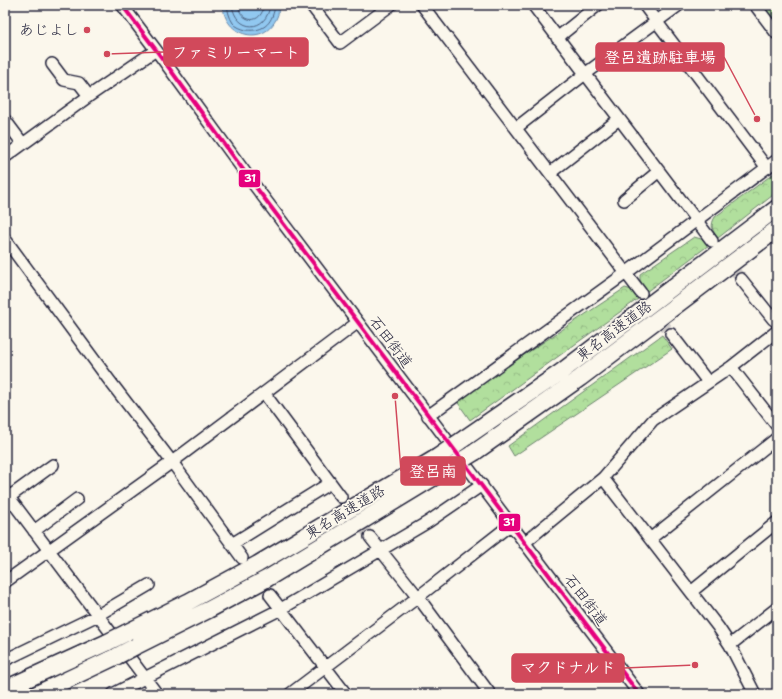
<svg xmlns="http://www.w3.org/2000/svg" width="782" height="699" font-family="'Shantell Sans','Klee One',sans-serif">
  <defs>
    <pattern id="forest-crowns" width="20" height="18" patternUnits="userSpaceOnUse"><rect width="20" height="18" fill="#b1df9d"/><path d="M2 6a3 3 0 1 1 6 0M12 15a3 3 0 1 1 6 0" fill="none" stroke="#98bf88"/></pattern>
  </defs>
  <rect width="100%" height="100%" fill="#fbf7ec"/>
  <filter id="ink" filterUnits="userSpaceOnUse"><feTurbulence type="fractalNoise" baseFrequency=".025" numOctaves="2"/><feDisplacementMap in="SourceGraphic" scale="8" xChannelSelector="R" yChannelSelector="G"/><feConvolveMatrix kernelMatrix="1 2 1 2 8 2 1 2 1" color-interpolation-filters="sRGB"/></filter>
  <g filter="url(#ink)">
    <path fill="url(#forest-crowns)" stroke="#6a806c" d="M 762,5 L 777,5 L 777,23 Z
      M 777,171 L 777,192 L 718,238 C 712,231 710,225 715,217 Z
      M 694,237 L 705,240 L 709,245 L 646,292 L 640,280 L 640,274 Z
      M 625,288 L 632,290 L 638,299 L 470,420 L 456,400 Z
      M 662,335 L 672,349 L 514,456 L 508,446 Z"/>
    <path fill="#91c8f0" stroke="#6586a8" d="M 223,5 L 279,5 C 278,9 279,14 277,17 C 265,47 224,37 223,5 Z"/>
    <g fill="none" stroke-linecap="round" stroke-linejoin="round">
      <path stroke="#4e6483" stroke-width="1" d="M 227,5 C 228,11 229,17 233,23 C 236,27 242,29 246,30 C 265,32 273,22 275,5
        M 232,5 C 236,33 267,33 270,5
        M 238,5 C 241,24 262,25 264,5"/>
      <path stroke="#d0ccc9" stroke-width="11" stroke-dasharray="11 5.5" stroke-linecap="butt" d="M 726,259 L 741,279
        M 641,293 L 671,334
        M 341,497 L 370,537"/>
      <defs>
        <path id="minor" d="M 122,5 L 156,50 L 255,186 L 639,694
          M 311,5 L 340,43 L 391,5
          M 422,5 L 641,293
          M 533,5 L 712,241
          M 644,5 L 767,168
          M 755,5 L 777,34
          M 557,38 L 598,5
          M 52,64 L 64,80 L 79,83 L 89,96
          M 5,120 L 23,144
          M 516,128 L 585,74 L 679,5
          M 5,157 L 89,96 L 156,50
          M 550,173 L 619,119
          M 624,200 L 659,171
          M 5,239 L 109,380 L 172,462 L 242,558
          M 741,279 L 773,319 L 777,322
          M 671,334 L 708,382
          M 731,367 L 777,426
          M 264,393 L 341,497
          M 428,416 L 626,273 L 777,160
          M 603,478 L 718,627 L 730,645 L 755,694
          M 5,492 L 157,694
          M 9,497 L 53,465
          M 34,531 L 77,499
          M 370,537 L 418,597 L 490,694
          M 650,539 L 777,438
          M 524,543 L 603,478 L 653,420 L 731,367 L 777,331
          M 232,544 L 330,483
          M 5,582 L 172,462 L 357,323
          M 691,592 L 777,522
          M 270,595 L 346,694
          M 730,645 L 777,608
          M 5,660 L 98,615 L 149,585
          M 113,694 L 281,609 L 428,522 L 482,485
          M 290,694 L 418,597 L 510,525"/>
        <path id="highway" d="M 465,438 L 561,372 L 777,208
          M 475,452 L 580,378 L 777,229
          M 126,633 L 188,602 L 258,564 L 436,458
          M 136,646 L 208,610 L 268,578 L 446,470
          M 5,689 L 108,642
          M 37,694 L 117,656"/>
      </defs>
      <use href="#minor" stroke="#22223b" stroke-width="14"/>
      <use href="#highway" stroke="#22223b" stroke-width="19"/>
      <use href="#minor" stroke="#fbf7ec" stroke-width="11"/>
      <use href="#highway" stroke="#fbf7ec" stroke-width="16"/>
      <defs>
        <path id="highway-bridge" d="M 436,458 L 465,438
          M 446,470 L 475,452
          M 108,642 L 126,633
          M 117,656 L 136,646"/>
      </defs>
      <use href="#highway-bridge" stroke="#22223b" stroke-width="19" stroke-linecap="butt"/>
      <use href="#highway-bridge" stroke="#fbf7ec" stroke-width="16"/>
      <defs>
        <path id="bus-1" d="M 122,5 L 156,50 L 255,186 L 639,694"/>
      </defs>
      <use href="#bus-1" stroke="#fbf7ec" stroke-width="7"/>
      <use href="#bus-1" stroke="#e5007d" stroke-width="4"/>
    </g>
  </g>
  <circle fill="#d1495b" stroke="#fbf7ec" stroke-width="1.5" cx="87" cy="30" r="4"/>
  <g text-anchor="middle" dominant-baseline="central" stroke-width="3.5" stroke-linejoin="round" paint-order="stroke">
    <g font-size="15" fill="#22223b" stroke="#fbf7ec" text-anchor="end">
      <text x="79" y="30">あじよし</text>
    </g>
    <g font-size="15" fill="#22223b" stroke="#fbf7ec">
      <text transform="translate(614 331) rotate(-37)">東名高速道路</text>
      <text transform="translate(391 342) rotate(53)">石田街道</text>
      <text transform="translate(345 512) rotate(-31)">東名高速道路</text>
      <text transform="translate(586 600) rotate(53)">石田街道</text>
    </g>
  </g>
  <path fill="none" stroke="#d1495b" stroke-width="1.5" d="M107 54L164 52M757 119L724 57M395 396L401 471M695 665L624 668"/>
  <g fill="#d1495b" stroke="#fbf7ec" stroke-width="1.5">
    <circle cx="107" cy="54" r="4"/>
    <circle cx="757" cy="119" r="4"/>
    <circle cx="395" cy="396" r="4"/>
    <circle cx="695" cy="665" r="4"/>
  </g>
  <g fill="#d1495b" stroke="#d1495b" stroke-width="1.5">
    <rect x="164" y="38" width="144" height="28" rx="4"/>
    <rect x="596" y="43" width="128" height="28" rx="4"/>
    <rect x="401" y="457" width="64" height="28" rx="4"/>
    <rect x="512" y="654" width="112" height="28" rx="4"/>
  </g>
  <g font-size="16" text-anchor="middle" font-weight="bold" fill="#fff">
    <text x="236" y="58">ファミリーマート</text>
    <text x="660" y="63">登呂遺跡駐車場</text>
    <text x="433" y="477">登呂南</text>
    <text x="568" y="673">マクドナルド</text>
  </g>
  <g stroke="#fbf7ec" stroke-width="1.5">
    <rect x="238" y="169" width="23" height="19" rx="4" fill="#e5007d"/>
    <rect x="498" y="513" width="23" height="19" rx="4" fill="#e5007d"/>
  </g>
  <g font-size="11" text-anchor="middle" font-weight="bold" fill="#fff">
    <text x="250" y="182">31</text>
    <text x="509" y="526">31</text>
  </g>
  <rect width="782" height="699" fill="none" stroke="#fbf7ec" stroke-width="20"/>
  <rect x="10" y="10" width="762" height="679" fill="none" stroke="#22223b" stroke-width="1.5" filter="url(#ink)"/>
</svg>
